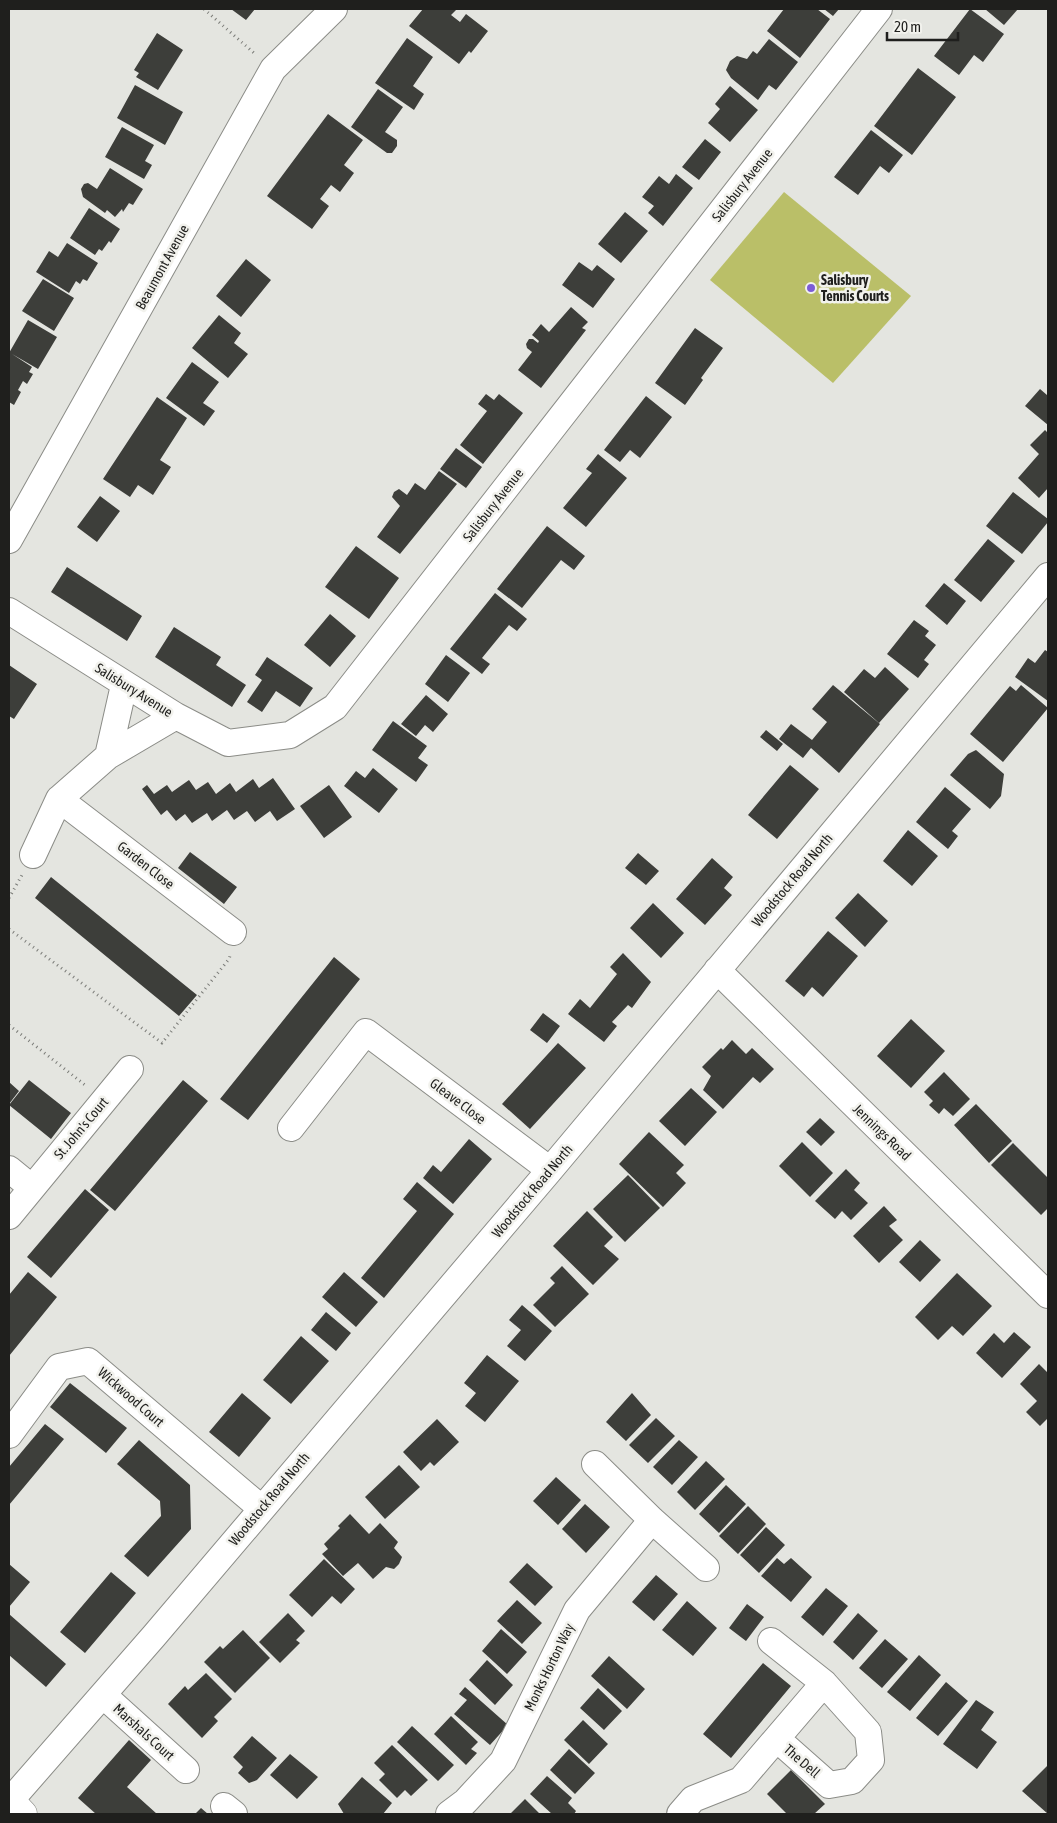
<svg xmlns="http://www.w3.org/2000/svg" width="1057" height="1823" font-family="'Asap Condensed',sans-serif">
  <rect width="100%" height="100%" fill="#e4e5e0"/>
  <path fill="#babf68" d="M 784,192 L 911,296 L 833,383 L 710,280 Z"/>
  <path fill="#3d3e3a" d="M 231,9 L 255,9 L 246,20 Z
    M 423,9 L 457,9 L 451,15 L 460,22 L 466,14 L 488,31 L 471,53 L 469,51 L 459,64 L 409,26 Z
    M 784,9 L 817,9 L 830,19 L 800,58 L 767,31 Z
    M 824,9 L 839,9 L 833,16 Z
    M 970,9 L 1004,34 L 983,62 L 974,55 L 959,75 L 934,56 Z
    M 985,9 L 1018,9 L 1004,25 Z
    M 157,33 L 183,50 L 158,90 L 136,77 L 139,73 L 134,70 Z
    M 407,38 L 433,57 L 413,86 L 424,94 L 414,110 L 375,83 Z
    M 769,39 L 798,62 L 776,90 L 769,85 L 758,100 L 731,78 L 726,70 L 730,61 L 737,56 L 747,59 L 753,51 L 757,54 Z
    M 918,68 L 956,97 L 912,155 L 874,126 Z
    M 135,85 L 183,112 L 165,145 L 117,118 Z
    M 730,86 L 758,110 L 730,142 L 708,123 L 720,109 L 715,104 Z
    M 378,89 L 403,107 L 385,132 L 397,140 L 397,146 L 392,153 L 387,153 L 351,127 Z
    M 328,114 L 363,140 L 344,165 L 354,173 L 340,192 L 331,185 L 320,199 L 329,206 L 312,229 L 267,196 Z
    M 122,127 L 154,145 L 145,161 L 152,165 L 144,179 L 105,157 Z
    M 871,130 L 903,155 L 889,173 L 880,166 L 858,195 L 834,177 Z
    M 705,139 L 721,152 L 699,180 L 682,167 Z
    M 110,168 L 143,189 L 133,205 L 129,203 L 123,212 L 122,209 L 115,217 L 107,210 L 105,213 L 83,197 L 81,189 L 84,184 L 88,183 L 97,189 Z
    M 676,174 L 693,188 L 663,226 L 648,213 L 654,206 L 642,197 L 659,176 L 669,184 Z
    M 89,208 L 120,229 L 111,243 L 109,241 L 102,251 L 99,249 L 95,255 L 70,238 Z
    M 625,212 L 648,231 L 621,263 L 598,244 Z
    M 67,243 L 98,263 L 87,281 L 83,279 L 80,284 L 76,281 L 69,293 L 36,272 L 49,251 L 58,257 Z
    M 246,259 L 271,280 L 241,317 L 216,296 Z
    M 579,262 L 592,271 L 597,265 L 615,279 L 593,308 L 562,285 Z
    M 43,279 L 74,298 L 54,331 L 22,311 Z
    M 571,307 L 588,322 L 582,328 L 586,330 L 541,388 L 518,370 L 532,352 L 527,348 L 526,344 L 529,339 L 533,339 L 538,343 L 539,341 L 532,335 L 541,324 L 549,332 Z
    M 219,315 L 241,333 L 234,343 L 248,354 L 228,378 L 192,348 Z
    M 28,320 L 57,337 L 38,369 L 12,354 L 32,367 L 29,372 L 33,374 L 27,384 L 23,381 L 18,390 L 21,392 L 14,405 L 9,402 L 9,353 Z
    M 695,328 L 723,348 L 701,378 L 703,380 L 685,405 L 655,383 Z
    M 192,362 L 219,382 L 203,403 L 215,411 L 204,426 L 166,398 Z
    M 1040,389 L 1047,395 L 1048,394 L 1048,425 L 1025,406 Z
    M 486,394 L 494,400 L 499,394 L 523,413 L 483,464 L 460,445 L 487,411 L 478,404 Z
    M 646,396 L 672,417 L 640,458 L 630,450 L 620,462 L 604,450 Z
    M 157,397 L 187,418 L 160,460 L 171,467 L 153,495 L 138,485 L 130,497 L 103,479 Z
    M 1045,430 L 1048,433 L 1048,488 L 1039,498 L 1018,478 L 1039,454 L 1030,445 Z
    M 456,448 L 482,467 L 466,488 L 440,469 Z
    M 598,454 L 627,478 L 586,527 L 563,508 L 592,473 L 586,469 Z
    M 439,471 L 457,484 L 400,554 L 377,537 L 400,506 L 392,497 L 394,492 L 399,489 L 407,495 L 415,483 L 425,490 Z
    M 1013,492 L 1048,519 L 1048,522 L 1022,554 L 986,526 Z
    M 100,496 L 120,511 L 97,542 L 77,527 Z
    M 547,526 L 585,556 L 574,570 L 561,560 L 522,608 L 497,589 Z
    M 988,539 L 1015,561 L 981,602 L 954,580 Z
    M 356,546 L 399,578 L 369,619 L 325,587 Z
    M 67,567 L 142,616 L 127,641 L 51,592 Z
    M 944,583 L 966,601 L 947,625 L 925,606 Z
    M 495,593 L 527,619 L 517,631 L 509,625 L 482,658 L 490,664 L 482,674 L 450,649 Z
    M 330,614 L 356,636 L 330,667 L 304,645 Z
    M 914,620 L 929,631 L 925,636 L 936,645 L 924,660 L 929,664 L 918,678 L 887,654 Z
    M 174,627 L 221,657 L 216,665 L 246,685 L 232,707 L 155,657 Z
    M 1045,650 L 1048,652 L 1048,701 L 1015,677 L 1028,658 L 1035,663 Z
    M 446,655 L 470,673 L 448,702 L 425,684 Z
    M 267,657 L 313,688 L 300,707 L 276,691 L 262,712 L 247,702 L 262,680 L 255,675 Z
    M 9,665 L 37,684 L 14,719 L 9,716 Z
    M 885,667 L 909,689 L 879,723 L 844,692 L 864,669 L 875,678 Z
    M 833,685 L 880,724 L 839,773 L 811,748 L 803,758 L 779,739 L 791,724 L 812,740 L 827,722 L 812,709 Z
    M 1021,685 L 1048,708 L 1003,762 L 970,734 L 1010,686 L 1016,691 Z
    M 426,695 L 448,714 L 433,732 L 425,725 L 416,736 L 401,724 Z
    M 393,721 L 427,746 L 418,758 L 428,765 L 416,782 L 372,750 Z
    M 766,730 L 783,744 L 777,751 L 760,737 Z
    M 976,750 L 1004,774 L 1001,796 L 990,809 L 950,775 L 968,754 Z
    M 790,765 L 819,789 L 777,839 L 748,815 Z
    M 373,768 L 398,789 L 379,813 L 344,786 L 356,771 L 365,778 Z
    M 273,778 L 295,809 L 277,821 L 270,811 L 255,822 L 247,811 L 234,820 L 227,810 L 212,821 L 207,813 L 192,823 L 185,814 L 176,821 L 167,810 L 161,815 L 142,789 L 147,785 L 154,794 L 167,785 L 172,792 L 189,780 L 196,790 L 208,782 L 216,794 L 230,783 L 236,792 L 253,779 L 259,788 Z
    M 329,785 L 352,817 L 324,838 L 300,806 Z
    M 945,787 L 971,809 L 952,831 L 958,836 L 948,849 L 916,822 Z
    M 908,830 L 938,856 L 912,886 L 883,861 Z
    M 190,852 L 237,887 L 224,904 L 178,868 Z
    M 638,853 L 659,871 L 646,885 L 625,868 Z
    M 712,858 L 733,877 L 724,888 L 732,895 L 705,925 L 676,899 Z
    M 51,877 L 197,995 L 179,1016 L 35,898 Z
    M 858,893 L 888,921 L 865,947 L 835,918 Z
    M 653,903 L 684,933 L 661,958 L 630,928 Z
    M 828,931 L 858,956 L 823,997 L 812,987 L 804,997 L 785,981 Z
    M 623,953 L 651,982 L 632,1008 L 628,1005 L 612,1022 L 617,1026 L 604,1042 L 568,1014 L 580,999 L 590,1008 L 617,974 L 610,967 Z
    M 334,957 L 360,979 L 248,1120 L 220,1099 Z
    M 543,1013 L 560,1026 L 547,1043 L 530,1030 Z
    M 911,1019 L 945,1051 L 911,1088 L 877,1056 Z
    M 732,1040 L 746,1054 L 752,1048 L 774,1069 L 760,1083 L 753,1077 L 723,1109 L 703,1090 L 711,1076 L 702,1067 L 721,1048 L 723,1050 Z
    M 558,1043 L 586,1068 L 530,1129 L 502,1104 Z
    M 944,1072 L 970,1099 L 953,1116 L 944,1108 L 939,1114 L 929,1105 L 933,1101 L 924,1092 Z
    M 29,1080 L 71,1113 L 51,1139 L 9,1105 Z
    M 183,1080 L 208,1101 L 115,1211 L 90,1190 Z
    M 9,1082 L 19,1091 L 9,1104 Z
    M 691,1088 L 717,1112 L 685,1146 L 659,1121 Z
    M 976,1104 L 1012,1141 L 989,1163 L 954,1125 Z
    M 820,1118 L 835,1132 L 821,1146 L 806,1132 Z
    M 649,1132 L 684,1165 L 676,1173 L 686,1183 L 663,1207 L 619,1164 Z
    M 469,1139 L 492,1159 L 453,1204 L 423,1178 L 433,1165 L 441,1172 Z
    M 802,1142 L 833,1173 L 810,1197 L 779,1166 Z
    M 1013,1143 L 1048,1178 L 1048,1208 L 1041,1215 L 991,1165 Z
    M 846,1169 L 860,1183 L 854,1190 L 868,1203 L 851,1220 L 842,1211 L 835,1219 L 815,1201 Z
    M 628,1175 L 660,1208 L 625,1242 L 593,1209 Z
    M 417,1182 L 454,1214 L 384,1298 L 361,1278 L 417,1211 L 403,1199 Z
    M 85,1189 L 109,1210 L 51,1278 L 27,1257 Z
    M 884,1206 L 897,1220 L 889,1226 L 903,1240 L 879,1263 L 853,1236 Z
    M 587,1211 L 613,1237 L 604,1246 L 619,1259 L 593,1285 L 553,1246 Z
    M 920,1240 L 941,1260 L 920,1282 L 899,1262 Z
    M 562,1266 L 589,1294 L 555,1327 L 533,1305 L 555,1283 L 550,1278 Z
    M 28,1272 L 57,1297 L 9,1356 L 9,1295 Z
    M 344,1272 L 378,1302 L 356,1327 L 322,1297 Z
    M 957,1273 L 992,1306 L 963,1336 L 952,1326 L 938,1340 L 915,1317 Z
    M 522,1305 L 552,1331 L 525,1361 L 507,1346 L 521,1330 L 509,1320 Z
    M 326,1312 L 351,1333 L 336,1351 L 311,1330 Z
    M 1014,1332 L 1031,1347 L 1002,1378 L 976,1353 L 994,1333 L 1004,1343 Z
    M 301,1336 L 329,1361 L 291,1404 L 263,1380 Z
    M 487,1355 L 519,1381 L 485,1422 L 465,1406 L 476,1393 L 464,1383 Z
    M 1039,1364 L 1048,1373 L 1048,1418 L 1040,1426 L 1026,1412 L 1037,1401 L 1020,1384 Z
    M 70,1383 L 127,1428 L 106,1453 L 50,1407 Z
    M 242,1393 L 271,1418 L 239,1457 L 209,1432 Z
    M 632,1393 L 651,1415 L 626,1441 L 606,1422 Z
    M 656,1418 L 675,1436 L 648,1463 L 629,1445 Z
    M 437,1419 L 459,1442 L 434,1466 L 430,1462 L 421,1471 L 403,1452 Z
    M 45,1424 L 64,1439 L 9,1505 L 9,1467 Z
    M 139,1440 L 190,1485 L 191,1529 L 148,1577 L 124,1556 L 161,1516 L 160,1501 L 117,1464 Z
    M 679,1440 L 698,1457 L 672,1485 L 653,1467 Z
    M 706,1461 L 725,1479 L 695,1510 L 677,1492 Z
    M 399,1465 L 420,1487 L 385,1519 L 365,1497 Z
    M 556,1477 L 581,1500 L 558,1525 L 533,1501 Z
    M 726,1485 L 746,1504 L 719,1533 L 699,1514 Z
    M 585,1504 L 610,1527 L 586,1553 L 562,1529 Z
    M 748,1506 L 766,1524 L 738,1554 L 719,1536 Z
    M 350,1514 L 369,1534 L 380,1523 L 398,1542 L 394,1548 L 402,1557 L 399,1564 L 394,1569 L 386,1567 L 373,1579 L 358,1563 L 343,1576 L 322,1554 L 328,1549 L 324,1544 L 340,1528 L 338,1526 Z
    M 766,1527 L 785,1545 L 759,1573 L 740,1555 Z
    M 777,1558 L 784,1564 L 791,1558 L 812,1577 L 791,1602 L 761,1576 Z
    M 324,1559 L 355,1589 L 341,1604 L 332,1596 L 312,1617 L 289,1595 Z
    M 527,1563 L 553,1587 L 535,1606 L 509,1582 Z
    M 9,1564 L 30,1582 L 9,1607 Z
    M 111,1572 L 136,1593 L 85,1653 L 60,1632 Z
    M 656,1575 L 678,1594 L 654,1621 L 632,1602 Z
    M 826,1588 L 848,1606 L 823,1636 L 801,1617 Z
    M 517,1600 L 542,1623 L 522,1644 L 497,1621 Z
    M 687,1601 L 717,1628 L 693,1656 L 662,1630 Z
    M 747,1604 L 764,1617 L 746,1641 L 729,1628 Z
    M 288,1613 L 305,1631 L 296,1640 L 300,1643 L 280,1663 L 259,1642 Z
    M 858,1613 L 878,1631 L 853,1660 L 833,1642 Z
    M 9,1614 L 66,1664 L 46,1687 L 9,1655 Z
    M 501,1629 L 527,1652 L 507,1674 L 482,1651 Z
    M 243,1630 L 270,1658 L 235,1693 L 204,1662 L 220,1646 L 223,1649 Z
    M 885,1639 L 908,1659 L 882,1688 L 859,1668 Z
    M 919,1655 L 941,1675 L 910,1711 L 887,1692 Z
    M 609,1656 L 645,1689 L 627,1709 L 591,1676 Z
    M 487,1660 L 513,1685 L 495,1705 L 469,1680 Z
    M 763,1663 L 791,1686 L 731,1758 L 703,1734 Z
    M 206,1673 L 232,1699 L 214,1717 L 218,1721 L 202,1738 L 168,1704 L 185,1686 L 188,1690 Z
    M 946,1682 L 968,1701 L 938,1736 L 916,1718 Z
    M 465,1687 L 508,1725 L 490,1745 L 454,1714 L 467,1700 L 459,1694 Z
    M 598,1688 L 622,1711 L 604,1730 L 580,1708 Z
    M 976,1700 L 994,1712 L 981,1730 L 997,1742 L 977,1769 L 943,1744 Z
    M 451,1716 L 478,1742 L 471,1749 L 477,1753 L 466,1765 L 434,1734 Z
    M 583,1720 L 608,1744 L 589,1764 L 564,1740 Z
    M 412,1726 L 454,1765 L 438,1781 L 397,1742 Z
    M 252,1736 L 277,1758 L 257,1780 L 249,1783 L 238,1773 L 243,1767 L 233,1757 Z
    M 129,1740 L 151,1760 L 127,1787 L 157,1814 L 96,1814 L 78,1798 Z
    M 392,1745 L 428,1780 L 411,1796 L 405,1790 L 397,1798 L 379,1780 L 385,1774 L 374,1763 Z
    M 569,1749 L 595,1773 L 575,1794 L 550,1770 Z
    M 290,1754 L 318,1777 L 297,1799 L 270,1775 Z
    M 1048,1765 L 1048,1814 L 1022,1791 Z
    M 791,1770 L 825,1804 L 814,1814 L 787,1814 L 767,1794 Z
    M 547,1776 L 572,1798 L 568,1803 L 576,1811 L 574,1814 L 552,1814 L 530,1794 Z
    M 362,1777 L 392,1803 L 383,1814 L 344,1814 L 338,1804 Z
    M 525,1799 L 540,1814 L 510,1814 Z
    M 201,1808 L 208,1814 L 195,1814 Z"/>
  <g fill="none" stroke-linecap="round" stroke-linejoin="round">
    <defs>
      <path id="minor" d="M 9,540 L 273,69 L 334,9
        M 9,611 L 176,716 L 228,743 L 290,735 L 335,707 L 879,9
        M 108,756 L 176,716
        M 59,799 L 233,932
        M 33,855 L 59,799 L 108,756 L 124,685
        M 717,970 L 1048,1295
        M 291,1128 L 366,1032 L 550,1170
        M 9,1169 L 31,1187
        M 9,1216 L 130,1069
        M 9,1435 L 59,1367 L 88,1361 L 261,1508
        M 595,1464 L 652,1520 L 706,1568
        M 771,1641 L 824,1683 L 868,1732 L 871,1760 L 852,1781 L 829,1785 L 777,1739
        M 103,1695 L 186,1770
        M 9,1802 L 154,1636 L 550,1170 L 1048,576
        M 224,1806 L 234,1814
        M 449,1814 L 465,1802 L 503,1761 L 577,1610 L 652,1520
        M 680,1814 L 693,1799 L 741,1780 L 824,1683"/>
      <path id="tertiary" d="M 9,1799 L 23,1814"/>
    </defs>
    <use href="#minor" stroke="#8b8c87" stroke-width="28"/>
    <use href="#tertiary" stroke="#8b8c87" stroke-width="29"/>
    <path stroke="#7b7c78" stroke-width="3" stroke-dasharray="1 4" stroke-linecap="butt" d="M 204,9 L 254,53
      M 9,898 L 22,875
      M 9,929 L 162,1043 L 229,959 L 230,956
      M 9,1025 L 85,1085"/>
    <use href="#minor" stroke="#fff" stroke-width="26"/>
    <use href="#tertiary" stroke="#fff" stroke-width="28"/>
  </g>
  <circle fill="#7c5cd7" stroke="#f2f2ed" stroke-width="2" cx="811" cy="288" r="5"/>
  <g text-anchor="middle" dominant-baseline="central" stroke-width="5" stroke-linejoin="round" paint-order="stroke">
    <g font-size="14" fill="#1f1f1d" stroke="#f2f2ed">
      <text transform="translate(742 185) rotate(-52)">Salisbury Avenue</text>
      <text transform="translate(162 267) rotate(-61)">Beaumont Avenue</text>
      <text transform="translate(493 505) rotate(-52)">Salisbury Avenue</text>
      <text transform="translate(134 690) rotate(32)">Salisbury Avenue</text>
      <text transform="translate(146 865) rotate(38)">Garden Close</text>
      <text transform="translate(792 880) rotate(-50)">Woodstock Road North</text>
      <text transform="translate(458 1101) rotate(37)">Gleave Close</text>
      <text transform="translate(81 1128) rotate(-50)">St. John's Court</text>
      <text transform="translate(882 1132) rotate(44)">Jennings Road</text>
      <text transform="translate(532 1191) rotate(-50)">Woodstock Road North</text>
      <text transform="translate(131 1397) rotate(41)">Wickwood Court</text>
      <text transform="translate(269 1499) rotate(-50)">Woodstock Road North</text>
      <text transform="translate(549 1667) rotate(-64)">Monks Horton Way</text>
      <text transform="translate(144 1732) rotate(42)">Marshals Court</text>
      <text transform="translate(802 1761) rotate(41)">The Dell</text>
    </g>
    <g font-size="14" font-weight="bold" fill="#1f1f1d" stroke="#f2f2ed" text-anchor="start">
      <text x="821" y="280">Salisbury<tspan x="821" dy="16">Tennis Courts</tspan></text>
    </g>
  </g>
  <rect width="1057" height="1823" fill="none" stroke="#1f1f1d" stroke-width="20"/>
  <path d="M887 32v8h71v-8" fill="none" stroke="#1f1f1d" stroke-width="2.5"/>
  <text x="894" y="32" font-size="15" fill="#1f1f1d" stroke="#f2f2ed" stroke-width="4" paint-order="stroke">20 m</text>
</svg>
